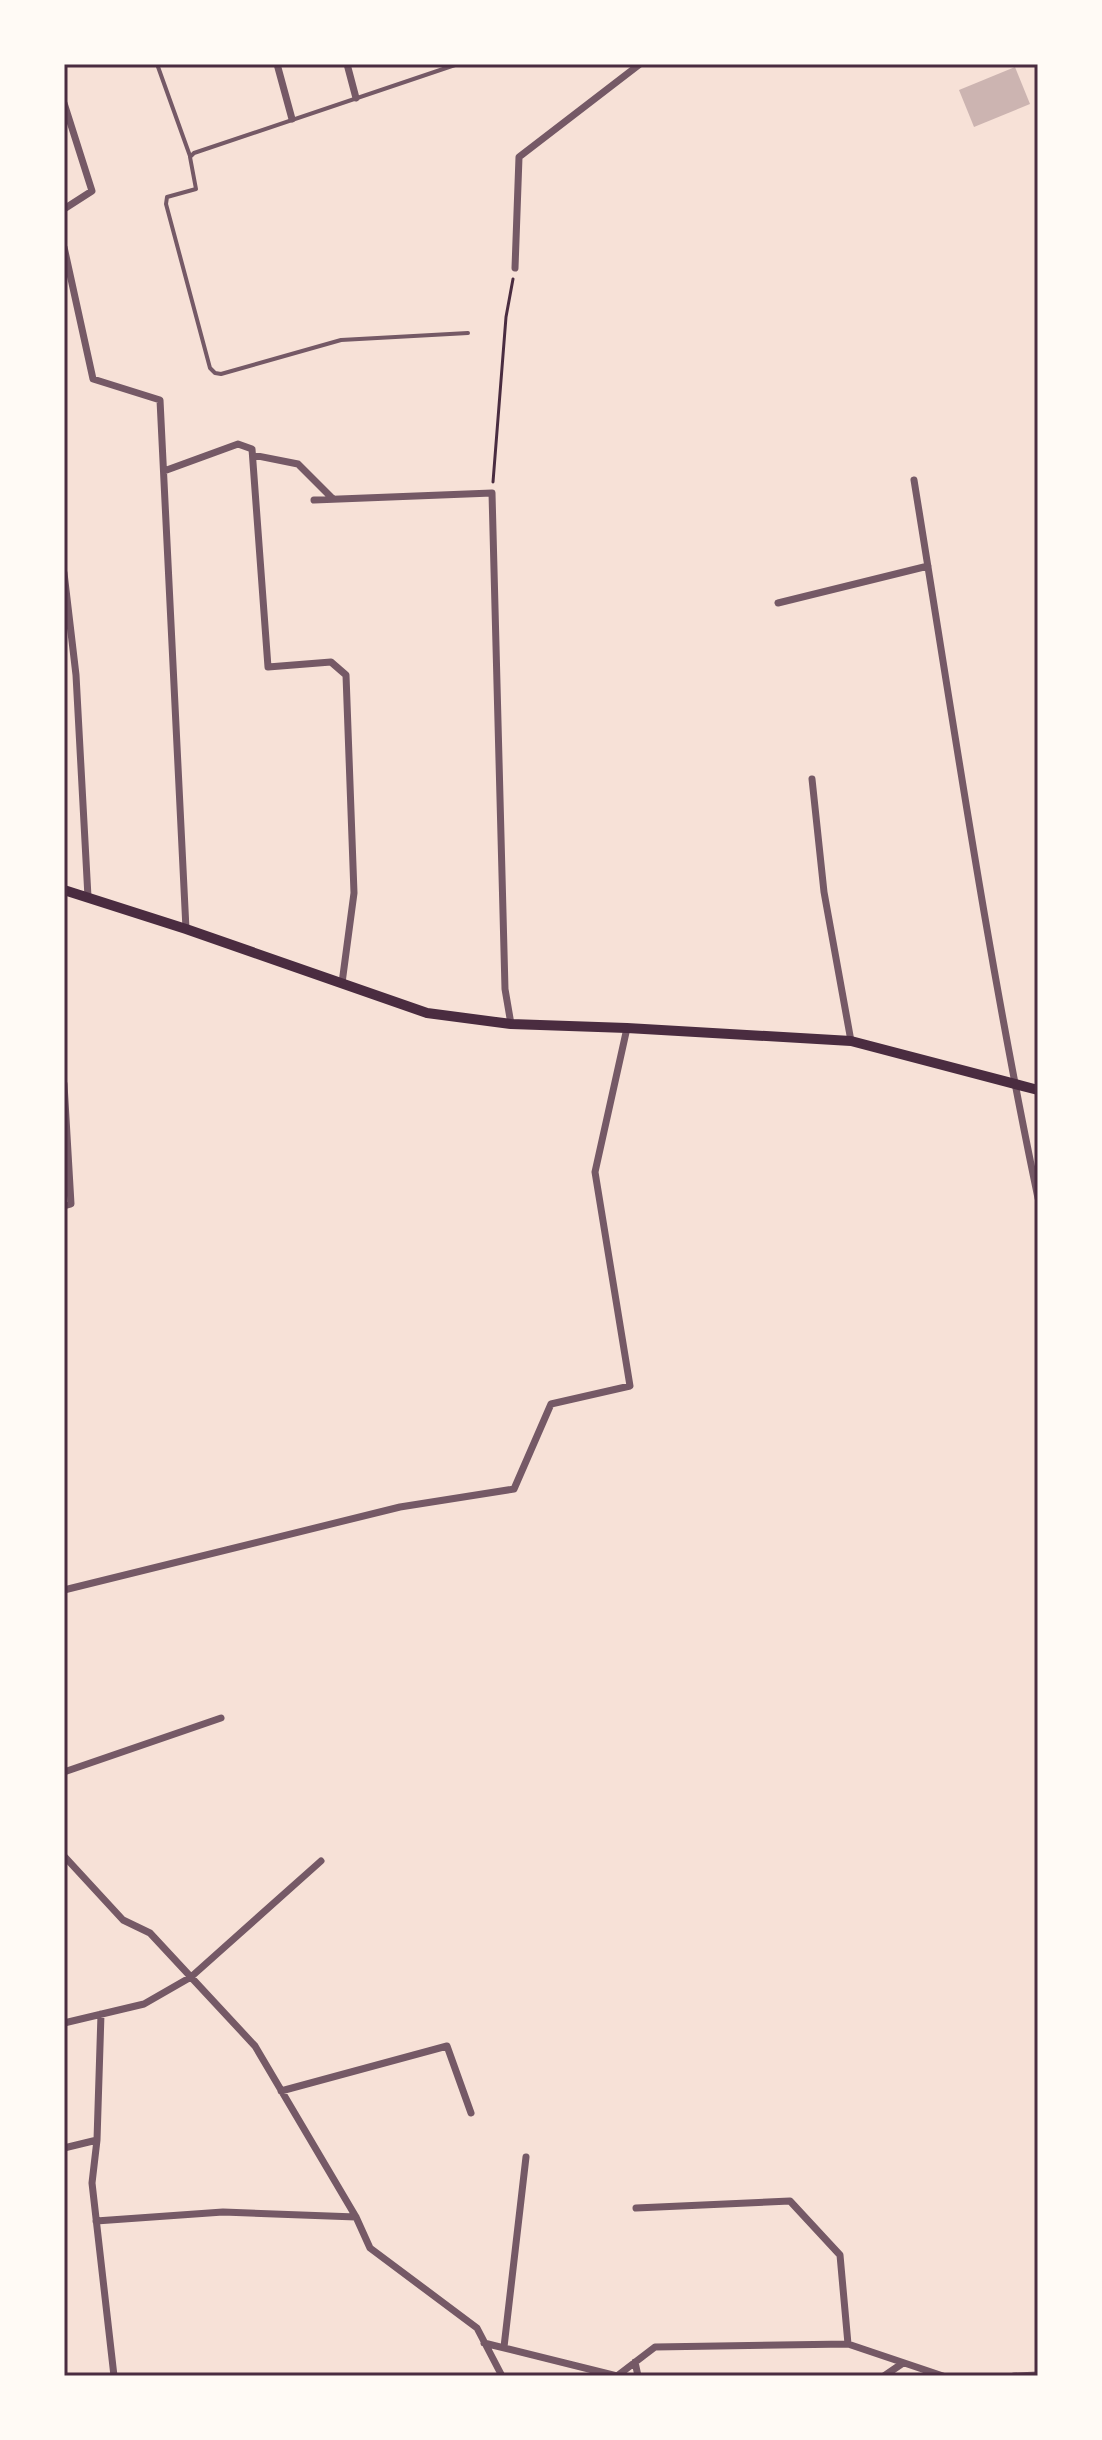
<svg xmlns="http://www.w3.org/2000/svg" width="1102" height="2440" font-family="Montserrat,sans-serif">
  <rect width="100%" height="100%" fill="#f7e1d7"/>
  <path fill="#ccb4b1" d="M 1015,67 L 1030,104 L 974,127 L 959,90 Z"/>
  <g fill="none" stroke-linecap="round" stroke-linejoin="round">
    <path stroke="#4a2c40" stroke-width="3" d="M 493,482 L 506,317 L 513,279"/>
    <path stroke="#755966" stroke-width="4" d="M 157,64 L 190,156
      M 455,65 L 194,153 L 190,157 L 196,189 L 167,197 L 166,204 L 210,368 L 215,373 L 221,374 L 341,340 L 468,333"/>
    <path stroke="#755966" stroke-width="7" d="M 277,64 L 292,119
      M 347,64 L 356,98
      M 64,103 L 92,191 L 64,209
      M 64,247 L 93,379 L 160,400 L 186,929
      M 515,268 L 519,157 L 640,64
      M 253,455 L 298,464 L 333,499
      M 164,471 L 238,444 L 252,449 L 268,667 L 331,662 L 346,675 L 354,893 L 342,983
      M 914,480 C 953,720 988,960 1038,1198
      M 314,500 L 492,493 L 505,989 L 511,1024
      M 64,573 L 76,675 L 88,897
      M 778,603 L 928,566
      M 812,779 L 824,892 L 851,1041
      M 64,1084 L 71,1204 L 64,1206
      M 64,1590 L 400,1507 L 514,1489 L 551,1404 L 630,1386 L 595,1172 L 627,1028
      M 64,1772 L 221,1718
      M 64,1856 L 123,1920 L 150,1933 L 255,2046 L 356,2217 L 370,2248 L 477,2328 L 502,2376
      M 64,2023 L 144,2004 L 191,1977 L 321,1861
      M 281,2091 L 447,2046 L 471,2113
      M 97,2140 L 101,2014
      M 64,2148 L 97,2140 L 92,2183 L 114,2376
      M 636,2208 L 790,2201 L 840,2255 L 848,2344
      M 96,2221 L 223,2212 L 356,2217
      M 484,2343 L 617,2376 L 655,2347 L 848,2344 L 943,2376
      M 504,2347 L 526,2157
      M 635,2362 L 638,2376
      M 884,2376 L 903,2363
      M 1014,2376 L 1038,2375"/>
    <path stroke="#4a2c40" stroke-width="10" d="M 64,890 L 186,929 L 427,1013 L 511,1024 L 627,1028 L 851,1041 L 1038,1090"/>
  </g>
  <rect width="1102" height="2440" fill="none" stroke="#fffaf5" stroke-width="132"/>
  <rect x="66" y="66" width="970" height="2308" fill="none" stroke="#4a2c40" stroke-width="3"/>
</svg>
